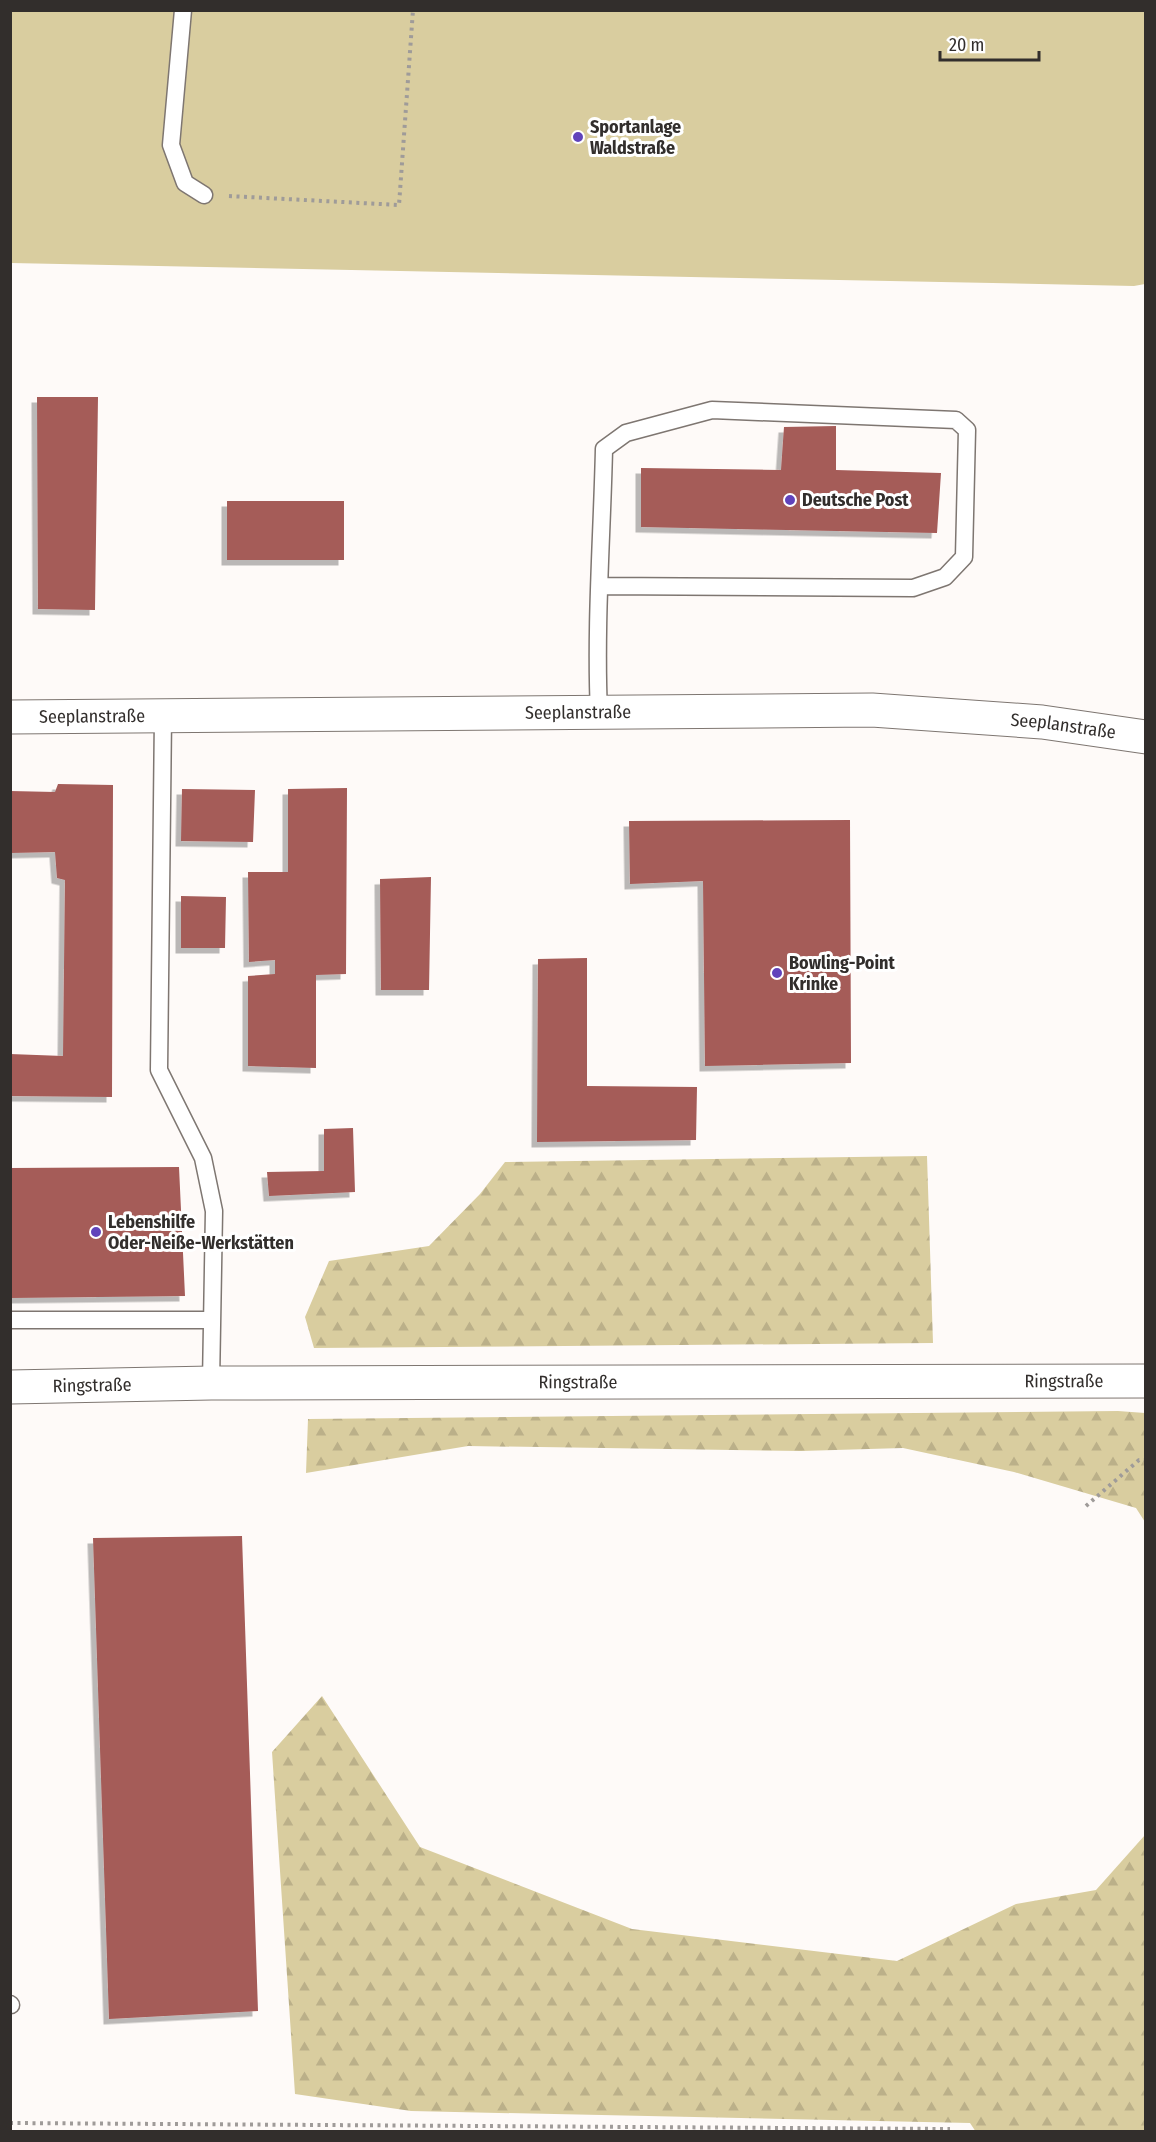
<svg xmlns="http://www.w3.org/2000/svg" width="1156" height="2142" font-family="'Fira Sans Condensed',sans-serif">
  <defs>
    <pattern id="forest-firs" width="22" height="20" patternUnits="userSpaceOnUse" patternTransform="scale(1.5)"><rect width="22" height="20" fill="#d9cd9f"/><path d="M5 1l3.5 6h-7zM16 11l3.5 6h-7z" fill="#bbb089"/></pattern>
    <filter id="shadow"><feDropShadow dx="-5.5" dy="5.5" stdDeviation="0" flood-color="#0004"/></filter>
  </defs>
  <rect width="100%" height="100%" fill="#fefaf8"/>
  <path fill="url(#forest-firs)" d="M 927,1156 L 933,1343 L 314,1348 L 305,1317 L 329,1261 L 429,1246 L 480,1194 L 505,1162 Z
    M 1118,1411 L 1145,1413 L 1145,1522 L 1136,1508 L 1014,1472 L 903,1448 L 801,1451 L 468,1446 L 306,1473 L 308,1419 Z
    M 322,1696 L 420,1847 L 632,1929 L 897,1961 L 1016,1904 L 1096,1890 L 1145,1835 L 1145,2131 L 976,2132 L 970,2123 L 411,2111 L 295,2094 L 272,1752 Z"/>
  <path fill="#d9cd9f" d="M 11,11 L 1145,11 L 1145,284 L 1134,286 L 11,263 Z"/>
  <path fill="#a55b58" filter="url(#shadow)" d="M 37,397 L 98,397 L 95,610 L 38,609 Z
    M 836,426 L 836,470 L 941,473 L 937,533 L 641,527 L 641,468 L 781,470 L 784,427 Z
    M 227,501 L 344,501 L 344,560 L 227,560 Z
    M 58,784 L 113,785 L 112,1097 L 10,1096 L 10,1054 L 63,1056 L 65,880 L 57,878 L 55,852 L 10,853 L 10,791 L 55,792 Z
    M 347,788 L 346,974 L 316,975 L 316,1068 L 248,1066 L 248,976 L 275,974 L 275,960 L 249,962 L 248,872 L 288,872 L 288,789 Z
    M 182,789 L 255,790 L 253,842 L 181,841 Z
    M 850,820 L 851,1063 L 705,1066 L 703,881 L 630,884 L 629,821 Z
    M 431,877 L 429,990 L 381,990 L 380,879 Z
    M 181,896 L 226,897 L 225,948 L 181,948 Z
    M 587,958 L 587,1086 L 697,1087 L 696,1140 L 537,1142 L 538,959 Z
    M 353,1128 L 355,1192 L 269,1196 L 267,1172 L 324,1171 L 324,1129 Z
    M 179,1167 L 185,1296 L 10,1298 L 10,1168 Z
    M 242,1536 L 258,2011 L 109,2019 L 93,1538 Z"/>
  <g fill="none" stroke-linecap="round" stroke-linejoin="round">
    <defs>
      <path id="service" d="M 183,10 L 171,145 L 185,183 L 204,195
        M 599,714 C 595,626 602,537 604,449 L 626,433 L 712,410 L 956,420 L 967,430 L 964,557 L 945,577 L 913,588 L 601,586
        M 163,716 L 159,1070 L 203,1158 L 214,1211 L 211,1383
        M 10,1320 L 211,1320
        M 10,2004 L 11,2005"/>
      <g id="minor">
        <path id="s1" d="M 10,717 L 872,710 L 1042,722 L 1146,737"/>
        <path id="s2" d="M 10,1387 L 211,1383 L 1146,1381"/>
      </g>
    </defs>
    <use href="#service" stroke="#7e7671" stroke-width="19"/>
    <use href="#minor" stroke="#7e7671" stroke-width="35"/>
    <path stroke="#9f9b99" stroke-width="4" stroke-dasharray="3 4.5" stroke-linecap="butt" d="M 229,196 L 399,205 L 413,10
      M 1086,1506 L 1139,1460 L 1146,1460
      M 10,2123 L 950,2129"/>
    <use href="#service" stroke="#fff" stroke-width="16"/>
    <use href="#minor" stroke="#fff" stroke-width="33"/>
  </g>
  <g fill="#6043bb" stroke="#fff" stroke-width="2">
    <circle cx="578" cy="137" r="6"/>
    <circle cx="790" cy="500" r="6"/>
    <circle cx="777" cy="973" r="6"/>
    <circle cx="96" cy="1232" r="6"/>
  </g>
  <g text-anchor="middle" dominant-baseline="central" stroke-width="6" stroke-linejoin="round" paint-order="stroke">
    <g font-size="18" font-weight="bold" fill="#322e2c" stroke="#fff" text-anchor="start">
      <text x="590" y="127">Sportanlage<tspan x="590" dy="21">Waldstraße</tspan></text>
      <text x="802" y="500">Deutsche Post</text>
      <text x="789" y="963">Bowling-Point<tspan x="789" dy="21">Krinke</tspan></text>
      <text x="108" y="1222">Lebenshilfe<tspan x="108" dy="21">Oder-Neiße-Werkstätten</tspan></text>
    </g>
    <g font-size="18" fill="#322e2c" stroke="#fff">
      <text stroke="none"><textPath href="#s1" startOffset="568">Seeplanstraße</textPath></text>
      <text stroke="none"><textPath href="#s1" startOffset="82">Seeplanstraße</textPath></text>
      <text stroke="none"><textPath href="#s1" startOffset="1054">Seeplanstraße</textPath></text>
      <text stroke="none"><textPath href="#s2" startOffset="568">Ringstraße</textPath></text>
      <text stroke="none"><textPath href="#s2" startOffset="1054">Ringstraße</textPath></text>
      <text stroke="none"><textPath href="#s2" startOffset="82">Ringstraße</textPath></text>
    </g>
  </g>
  <rect width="1156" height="2142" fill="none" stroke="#322e2c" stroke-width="24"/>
  <path d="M940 51v9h99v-9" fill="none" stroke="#322e2c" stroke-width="3"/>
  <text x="949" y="51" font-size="18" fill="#322e2c" stroke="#ffffff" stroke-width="4.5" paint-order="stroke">20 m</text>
</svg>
